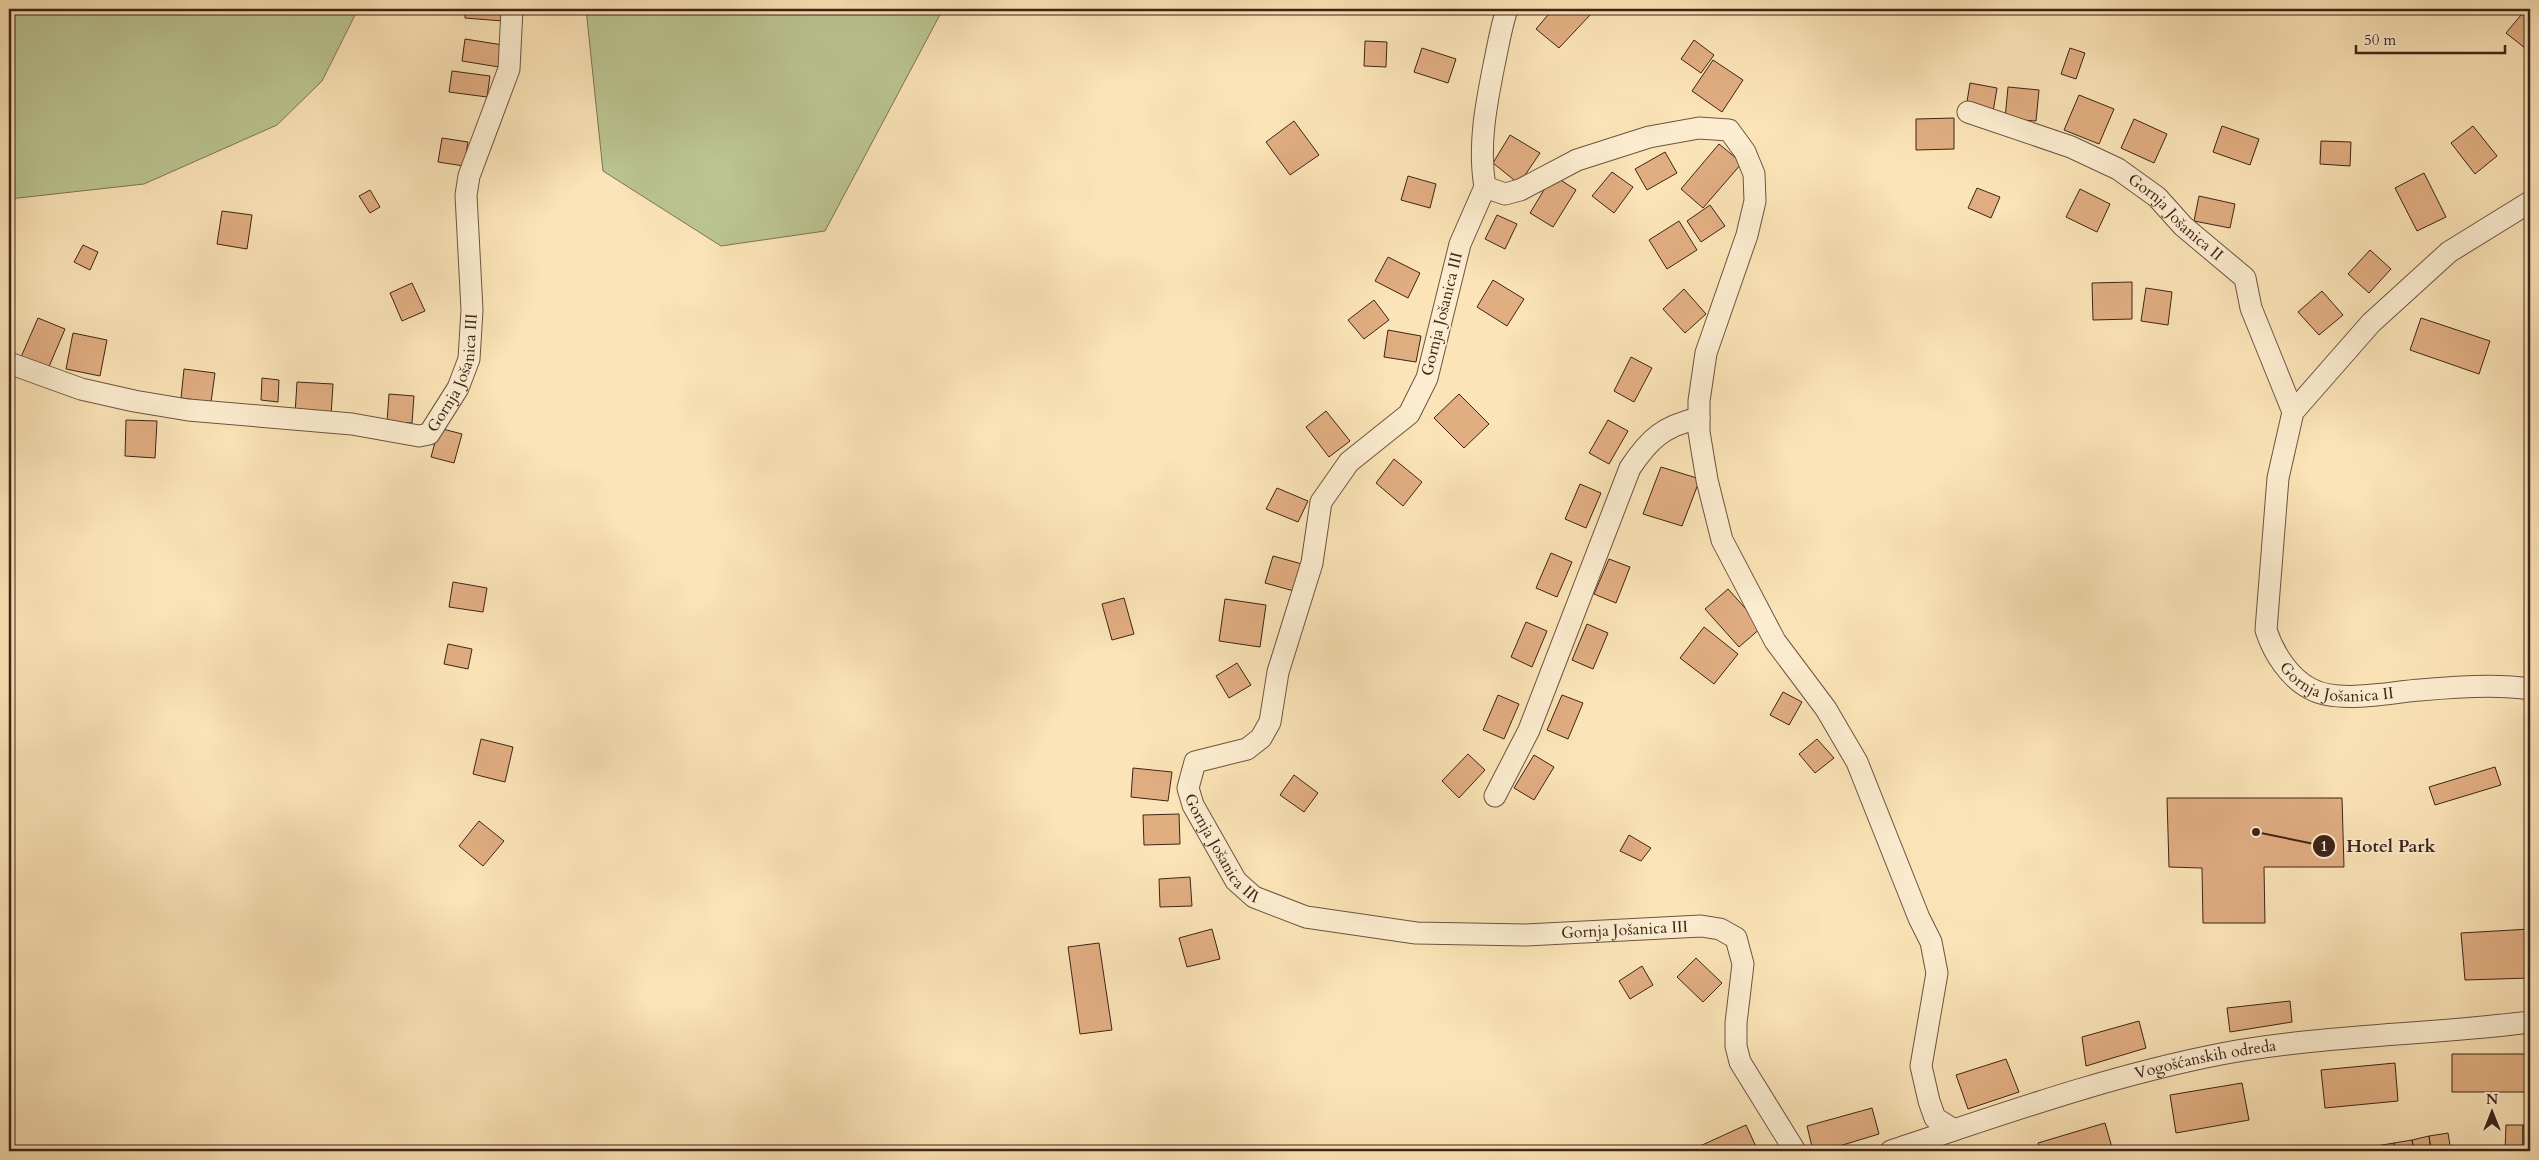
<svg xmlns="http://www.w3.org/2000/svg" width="2539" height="1160" font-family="Cardo,serif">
  <rect width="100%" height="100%" fill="#fbe4b7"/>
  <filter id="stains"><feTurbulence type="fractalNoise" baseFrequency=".004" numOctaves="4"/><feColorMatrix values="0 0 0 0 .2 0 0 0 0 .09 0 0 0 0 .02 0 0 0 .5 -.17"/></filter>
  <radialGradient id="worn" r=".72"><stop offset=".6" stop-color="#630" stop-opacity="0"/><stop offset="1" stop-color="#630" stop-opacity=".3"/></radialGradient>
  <path fill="#bbc591" stroke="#7d7454" d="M 9,9 L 358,9 L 322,81 L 277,125 L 144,184 L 9,199 Z
    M 586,9 L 943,9 L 825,231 L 721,246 L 603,171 Z"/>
  <path fill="#e1ae82" stroke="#3f2318" d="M 465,9 L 504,9 L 503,21 L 465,18 Z
    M 1553,9 L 1584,9 L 1591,14 L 1559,48 L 1536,29 Z
    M 2526,9 L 2530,13 L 2530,52 L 2506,33 Z
    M 465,39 L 503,45 L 499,67 L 462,61 Z
    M 1694,40 L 1714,55 L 1701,73 L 1681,59 Z
    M 1365,41 L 1387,42 L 1386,67 L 1364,66 Z
    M 1422,48 L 1456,59 L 1448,83 L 1414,72 Z
    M 2070,48 L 2085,53 L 2076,79 L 2061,74 Z
    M 1713,60 L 1743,80 L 1722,112 L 1692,91 Z
    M 452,71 L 490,76 L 487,97 L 449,92 Z
    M 1970,83 L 1997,88 L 1993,112 L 1966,108 Z
    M 2008,87 L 2039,90 L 2036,121 L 2005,119 Z
    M 2079,95 L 2114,109 L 2099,144 L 2064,130 Z
    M 1954,118 L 1954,149 L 1916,150 L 1916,119 Z
    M 2134,119 L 2167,134 L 2154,163 L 2121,148 Z
    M 1294,121 L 1319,155 L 1290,175 L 1266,142 Z
    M 2222,126 L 2259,139 L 2250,165 L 2213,152 Z
    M 2473,126 L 2497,156 L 2475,174 L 2451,143 Z
    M 1510,135 L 1540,153 L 1519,184 L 1493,163 Z
    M 442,138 L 468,142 L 464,166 L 438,162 Z
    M 2321,141 L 2351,142 L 2350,166 L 2320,164 Z
    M 1719,144 L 1742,163 L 1703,208 L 1681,189 Z
    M 1665,152 L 1677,173 L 1647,190 L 1635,169 Z
    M 1612,172 L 1633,187 L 1614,213 L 1592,196 Z
    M 2424,173 L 2446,217 L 2417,231 L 2395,188 Z
    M 1553,175 L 1576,190 L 1553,227 L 1530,213 Z
    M 1408,176 L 1436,184 L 1430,208 L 1401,200 Z
    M 1977,188 L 2000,197 L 1991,218 L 1968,208 Z
    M 2080,189 L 2110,204 L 2097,232 L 2066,217 Z
    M 370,190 L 380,207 L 370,213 L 359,196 Z
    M 2199,196 L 2235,204 L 2230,228 L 2194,221 Z
    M 1710,205 L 1725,226 L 1701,242 L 1687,221 Z
    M 222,211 L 252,215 L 247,249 L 217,244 Z
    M 1497,215 L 1517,224 L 1505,249 L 1485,239 Z
    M 1679,221 L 1697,250 L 1667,269 L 1649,240 Z
    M 83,245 L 98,252 L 90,270 L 74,262 Z
    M 2370,250 L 2391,269 L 2369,293 L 2348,274 Z
    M 1388,257 L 1420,273 L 1408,298 L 1375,281 Z
    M 1493,280 L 1524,299 L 1507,326 L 1477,307 Z
    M 2132,282 L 2132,319 L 2093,320 L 2092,283 Z
    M 412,283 L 425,311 L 402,321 L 390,293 Z
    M 2146,288 L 2172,292 L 2168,325 L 2141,321 Z
    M 1684,289 L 1706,314 L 1685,333 L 1663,309 Z
    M 2322,291 L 2343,315 L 2319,335 L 2298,312 Z
    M 1374,300 L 1389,320 L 1364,339 L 1348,320 Z
    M 38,318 L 65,329 L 48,369 L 21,357 Z
    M 2421,318 L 2490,341 L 2479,374 L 2410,350 Z
    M 1388,330 L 1421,336 L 1416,362 L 1384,357 Z
    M 73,333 L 107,340 L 100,376 L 66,369 Z
    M 1631,357 L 1652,368 L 1634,402 L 1614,391 Z
    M 184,369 L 215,373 L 211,402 L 181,398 Z
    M 262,378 L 279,380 L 278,402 L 261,400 Z
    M 297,382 L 333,384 L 331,416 L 295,414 Z
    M 389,394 L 414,396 L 412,423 L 387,422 Z
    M 1459,394 L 1489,424 L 1464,448 L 1434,418 Z
    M 1326,411 L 1350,441 L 1329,457 L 1306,427 Z
    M 126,420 L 157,421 L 155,458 L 125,456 Z
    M 1608,420 L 1628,431 L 1609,464 L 1589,453 Z
    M 439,428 L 462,434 L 454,463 L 431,457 Z
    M 1394,459 L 1422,482 L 1403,506 L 1376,483 Z
    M 1661,467 L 1700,479 L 1682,526 L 1643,514 Z
    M 1580,484 L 1601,493 L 1586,528 L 1565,519 Z
    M 1277,488 L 1308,501 L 1298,522 L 1266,509 Z
    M 1551,553 L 1572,562 L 1557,597 L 1536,588 Z
    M 1273,556 L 1302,564 L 1294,591 L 1265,583 Z
    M 1609,559 L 1630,567 L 1616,603 L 1594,594 Z
    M 453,582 L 487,588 L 483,612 L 449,607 Z
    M 1728,589 L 1762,627 L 1739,647 L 1705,609 Z
    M 1124,598 L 1134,634 L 1112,640 L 1102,604 Z
    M 1225,599 L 1266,605 L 1260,647 L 1219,641 Z
    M 1526,622 L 1547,631 L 1532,667 L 1511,657 Z
    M 1587,624 L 1608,633 L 1593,669 L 1572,660 Z
    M 1704,627 L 1738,654 L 1714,684 L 1680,658 Z
    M 448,644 L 472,649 L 468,669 L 444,664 Z
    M 1237,663 L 1251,685 L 1229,698 L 1216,676 Z
    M 1783,692 L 1802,702 L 1789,725 L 1770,715 Z
    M 1498,695 L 1519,704 L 1504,739 L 1483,730 Z
    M 1562,695 L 1583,703 L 1568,739 L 1547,730 Z
    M 481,739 L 513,747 L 505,782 L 473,774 Z
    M 1817,739 L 1834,758 L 1815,773 L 1799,754 Z
    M 1468,754 L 1485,770 L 1459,798 L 1442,781 Z
    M 1534,755 L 1554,767 L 1534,800 L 1514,788 Z
    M 2495,767 L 2501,785 L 2435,805 L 2429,787 Z
    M 1133,768 L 1172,772 L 1168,801 L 1131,797 Z
    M 1294,775 L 1318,793 L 1304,812 L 1280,795 Z
    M 2167,798 L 2342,798 L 2344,867 L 2264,867 L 2265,923 L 2203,923 L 2202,868 L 2169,867 Z
    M 1179,814 L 1180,844 L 1144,845 L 1143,815 Z
    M 479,821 L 504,841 L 483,866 L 459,846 Z
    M 1629,835 L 1651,848 L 1641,861 L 1620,851 Z
    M 1190,877 L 1192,906 L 1160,907 L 1159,879 Z
    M 1212,929 L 1220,959 L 1187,967 L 1179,938 Z
    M 2530,929 L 2530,978 L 2465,980 L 2461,933 Z
    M 1099,943 L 1112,1030 L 1080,1034 L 1068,947 Z
    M 1696,958 L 1722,983 L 1703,1002 L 1677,977 Z
    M 1642,966 L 1653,985 L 1630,999 L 1619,981 Z
    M 2290,1001 L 2292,1022 L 2230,1032 L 2227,1008 Z
    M 2139,1021 L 2146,1048 L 2086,1066 L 2082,1037 Z
    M 2452,1054 L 2530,1054 L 2530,1092 L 2452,1092 Z
    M 2006,1059 L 2019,1092 L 1968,1109 L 1956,1075 Z
    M 2395,1063 L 2398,1101 L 2325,1108 L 2321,1070 Z
    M 2242,1083 L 2249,1120 L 2176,1133 L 2170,1095 Z
    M 1872,1108 L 1879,1134 L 1823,1151 L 1813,1151 L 1807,1126 Z
    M 2105,1123 L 2113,1151 L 2040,1151 L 2038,1143 Z
    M 1746,1125 L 1758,1151 L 1689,1151 Z
    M 2506,1125 L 2523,1125 L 2523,1151 L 2505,1151 Z
    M 2523,1125 L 2530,1125 L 2530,1151 L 2523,1151 Z
    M 2448,1133 L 2451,1151 L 2431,1151 L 2429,1136 Z
    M 2429,1136 L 2431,1151 L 2414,1151 L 2412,1140 Z
    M 2412,1140 L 2414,1151 L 2395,1151 L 2394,1143 Z
    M 2394,1143 L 2395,1151 L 2377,1151 L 2376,1146 Z"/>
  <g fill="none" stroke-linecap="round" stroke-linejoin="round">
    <defs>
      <g id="street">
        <path d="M 1507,9 C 1501,27 1498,46 1494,65 C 1486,105 1478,146 1485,187 L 1505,194 L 1520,190 L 1577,160 L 1649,137 L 1699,128 L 1729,130 L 1745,152 L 1754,174 L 1755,201 L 1747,235 L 1706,353 L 1699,401 L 1699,432 L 1707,480 L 1722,540 L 1775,641 L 1826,709 L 1857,762 L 1919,918 L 1931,942 L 1937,973 L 1921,1066 L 1929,1101 L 1935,1118 L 1954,1130"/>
        <path id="s1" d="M 1968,112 L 2071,147 L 2118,169 L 2157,197 L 2183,226 L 2245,278 L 2251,308 L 2293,412"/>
        <path id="s2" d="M 1485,187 L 1460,244 L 1427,378 L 1409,414 L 1349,462 L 1321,502 L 1312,563 L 1278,672 L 1270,722 L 1261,738 L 1247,749 L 1195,762 L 1188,788 L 1193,805 L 1236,881 L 1254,897 L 1306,917 L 1416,933 L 1526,935 L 1701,926 L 1720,929 L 1736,938 L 1743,964 L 1736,1023 L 1736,1046 L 1740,1062 L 1795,1151"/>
        <path id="s3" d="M 2530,202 L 2449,252 L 2371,323 L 2293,412 L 2278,478 L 2266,630 C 2273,652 2289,678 2311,689 C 2338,704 2391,692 2420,690 C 2451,687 2500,684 2530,689"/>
        <path id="s4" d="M 9,363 L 81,389 L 134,401 L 188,410 L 352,424 L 419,436 L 429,434 L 458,388 L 469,359 L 472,310 L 466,195 L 469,176 L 509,69 L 512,9"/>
        <path d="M 1495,796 L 1529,730 L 1630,468 C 1650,438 1664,426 1699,418"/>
        <path id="s5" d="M 1891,1151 C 2000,1115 2108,1076 2221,1054 C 2322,1035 2428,1035 2530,1022"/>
      </g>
    </defs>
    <use href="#street" stroke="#6e5340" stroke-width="23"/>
    <use href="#street" stroke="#fcedd0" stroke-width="21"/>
  </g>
  <g text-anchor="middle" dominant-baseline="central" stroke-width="4" stroke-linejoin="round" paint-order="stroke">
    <g font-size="16" fill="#3f2318" stroke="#fcedd0">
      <text stroke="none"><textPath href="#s1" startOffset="236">Gornja Jošanica II</textPath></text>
      <text transform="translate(1442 314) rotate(-76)">Gornja Jošanica III</text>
      <text stroke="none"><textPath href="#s4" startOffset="496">Gornja Jošanica III</textPath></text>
      <text stroke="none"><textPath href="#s3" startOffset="638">Gornja Jošanica II</textPath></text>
      <text stroke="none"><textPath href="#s2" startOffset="779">Gornja Jošanica III</textPath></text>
      <text stroke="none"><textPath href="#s2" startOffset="1214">Gornja Jošanica III</textPath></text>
      <text stroke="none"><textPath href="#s5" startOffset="328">Vogošćanskih odreda</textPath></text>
    </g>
  </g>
  <path fill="none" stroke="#3f2318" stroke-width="2" d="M2256 832L2324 846"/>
  <g fill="#3f2318" stroke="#fcedd0" stroke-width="2">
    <circle cx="2256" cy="832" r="5"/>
    <circle cx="2324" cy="846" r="12"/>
  </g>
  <g font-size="15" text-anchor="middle" font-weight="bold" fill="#fff">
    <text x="2324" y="851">1</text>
  </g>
  <g font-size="18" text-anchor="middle" font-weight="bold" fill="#3f2318" stroke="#fcedd0" stroke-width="4" stroke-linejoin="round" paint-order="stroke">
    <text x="2391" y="852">Hotel Park</text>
  </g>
  <rect width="2539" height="1160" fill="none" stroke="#fbe4b7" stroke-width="30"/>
  <rect x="10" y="10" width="2519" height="1140" fill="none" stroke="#3f2318" stroke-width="2.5"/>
  <rect x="15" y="15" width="2509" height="1130" fill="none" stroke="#3f2318"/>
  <g transform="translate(2492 1112)" stroke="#fcedd0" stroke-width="4" paint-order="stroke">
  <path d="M0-4L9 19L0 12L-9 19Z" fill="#3f2318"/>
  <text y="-8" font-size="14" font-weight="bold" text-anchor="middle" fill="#3f2318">N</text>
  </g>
  <path d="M2356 45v8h149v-8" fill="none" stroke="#3f2318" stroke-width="2.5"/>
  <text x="2364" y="45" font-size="15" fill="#3f2318" stroke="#fcedd0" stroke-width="4" paint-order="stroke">50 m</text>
  <rect width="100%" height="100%" filter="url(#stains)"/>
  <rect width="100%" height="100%" fill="url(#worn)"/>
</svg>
